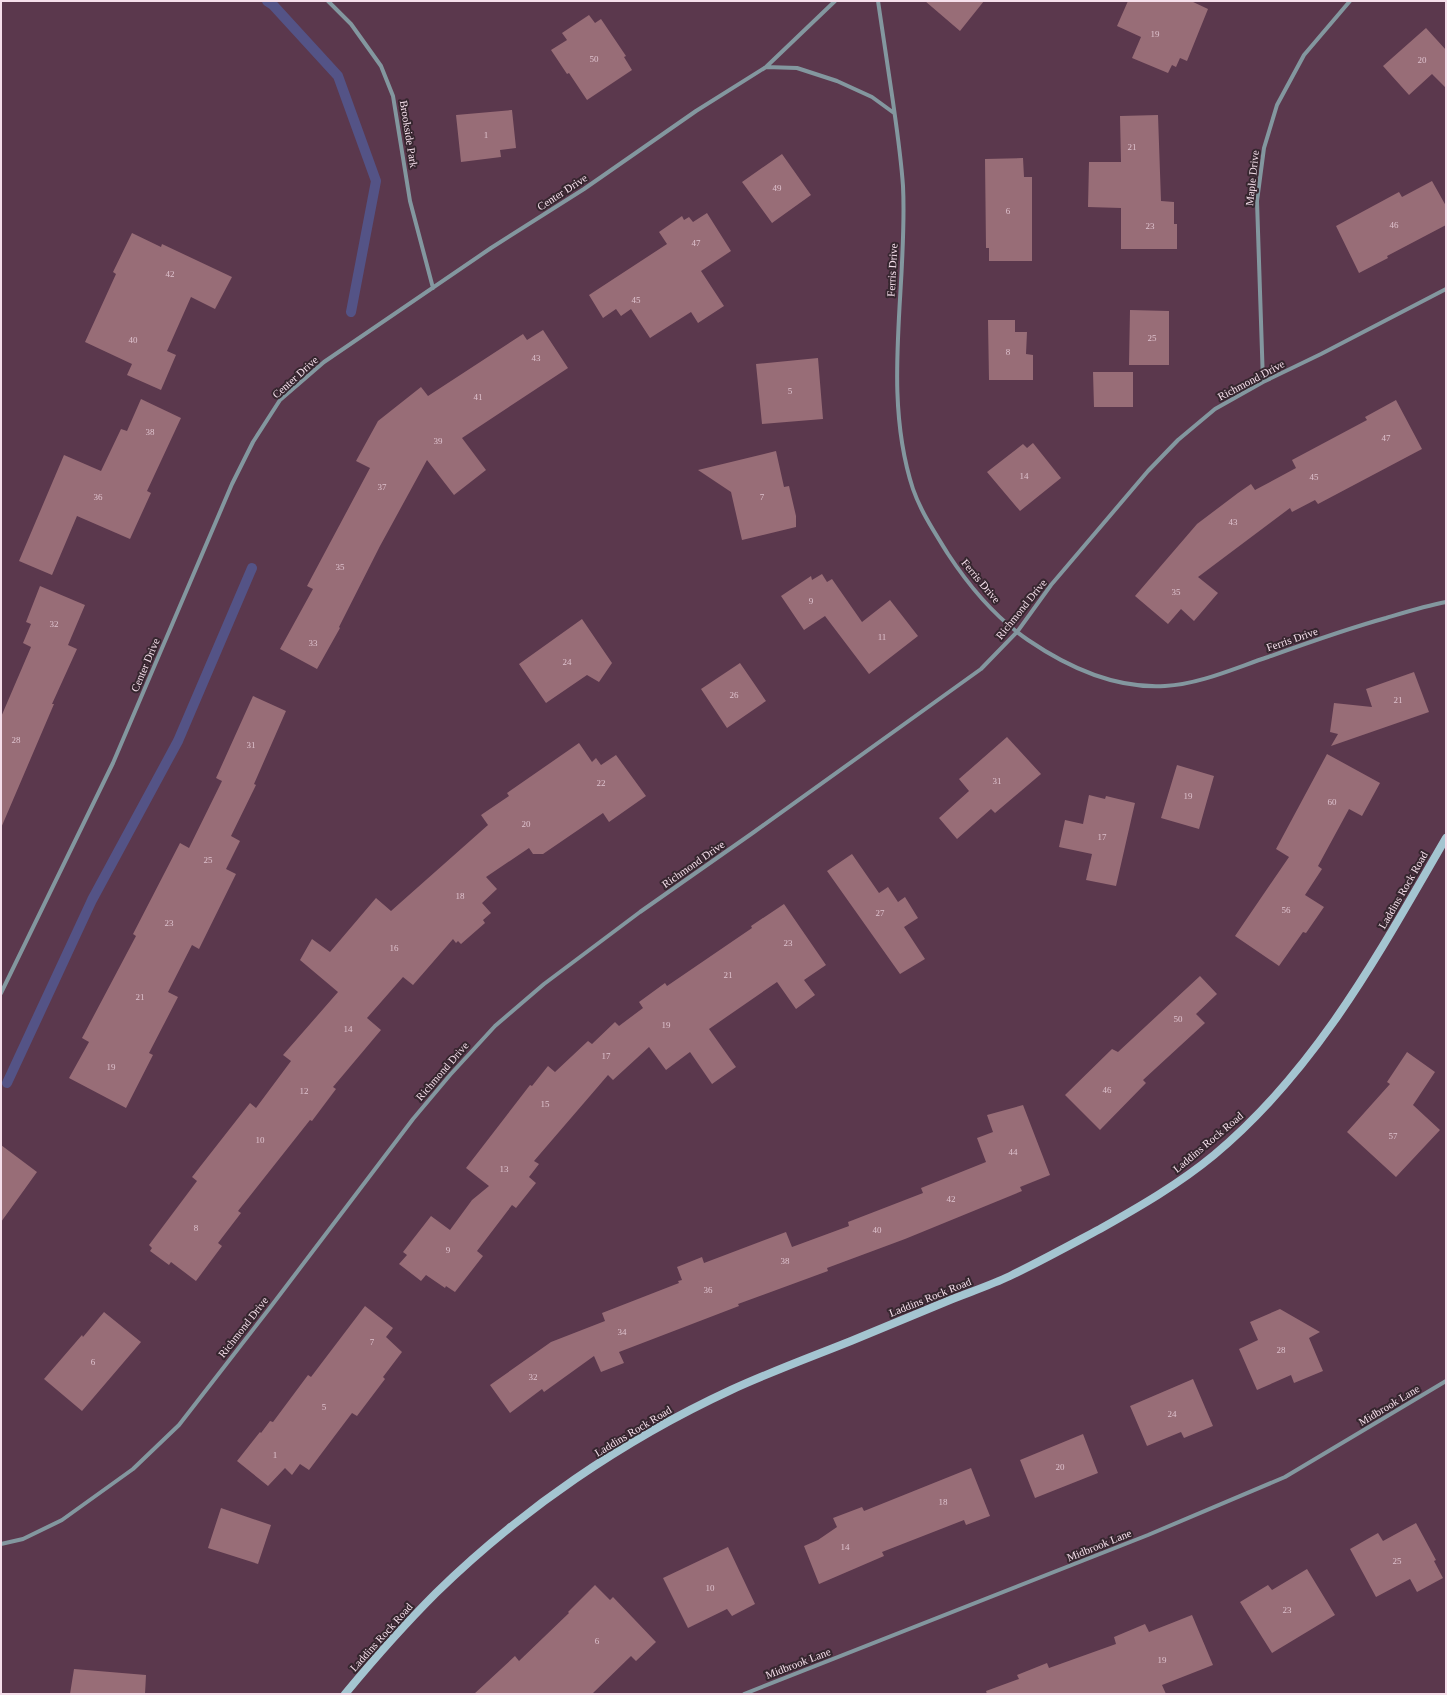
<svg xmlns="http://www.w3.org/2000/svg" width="1447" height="1695" font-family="Georgia,serif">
  <rect width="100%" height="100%" fill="#5b384d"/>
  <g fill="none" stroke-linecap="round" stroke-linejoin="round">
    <path stroke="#545386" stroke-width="10" d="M 267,1 L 273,5 L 338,76 L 376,181 L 351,312
      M 7,1083 L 92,900 L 178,741 L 252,568"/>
  </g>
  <path fill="#986d77" d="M 925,1 L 984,1 L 960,31 Z
    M 1128,1 L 1191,1 L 1208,9 L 1187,61 L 1180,58 L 1176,67 L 1172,65 L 1168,73 L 1132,58 L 1141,37 L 1117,26 Z
    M 589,15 L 595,23 L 601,19 L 626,56 L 624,57 L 632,70 L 587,100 L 569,73 L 567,74 L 551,50 L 567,40 L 562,33 Z
    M 1426,28 L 1446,50 L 1446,88 L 1432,74 L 1409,95 L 1383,66 Z
    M 512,110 L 516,148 L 500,150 L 501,157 L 461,162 L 456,115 Z
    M 1158,115 L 1161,201 L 1174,202 L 1174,224 L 1177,224 L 1177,249 L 1121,249 L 1121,208 L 1088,207 L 1089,162 L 1121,162 L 1120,116 Z
    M 782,154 L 811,195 L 772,223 L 742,182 Z
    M 1023,158 L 1024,177 L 1032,177 L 1032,261 L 989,261 L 989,248 L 986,248 L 985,159 Z
    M 1432,181 L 1446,206 L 1446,225 L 1387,256 L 1388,258 L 1359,273 L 1336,226 L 1399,192 L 1402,197 Z
    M 707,213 L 731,251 L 701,271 L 724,306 L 698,323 L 691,312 L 650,338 L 631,309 L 621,316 L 616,309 L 603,318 L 589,295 L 667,244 L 659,232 L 682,216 L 684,220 L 689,217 L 693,222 Z
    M 132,233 L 161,247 L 162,244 L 232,277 L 215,309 L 191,297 L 167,351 L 176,355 L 161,390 L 127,375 L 132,364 L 85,342 L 116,274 L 113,272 Z
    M 1130,310 L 1169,311 L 1169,365 L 1129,365 Z
    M 988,320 L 1015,320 L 1015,332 L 1027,332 L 1026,354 L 1033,355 L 1033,380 L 989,380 Z
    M 543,330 L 568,368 L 462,438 L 486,470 L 454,495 L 427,460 L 380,546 L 339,627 L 340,628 L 317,669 L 280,649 L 313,589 L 307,586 L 370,468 L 356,461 L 378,421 L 421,387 L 428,396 L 523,334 L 527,340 Z
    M 818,358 L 823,419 L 762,424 L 756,364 Z
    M 1093,372 L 1133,372 L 1133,407 L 1094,407 Z
    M 141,399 L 181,418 L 147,491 L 151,493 L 130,539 L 77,516 L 52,575 L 19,561 L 64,455 L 101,471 L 121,429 L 127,431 Z
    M 1396,400 L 1422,449 L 1318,504 L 1315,500 L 1292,512 L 1290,508 L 1198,577 L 1218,593 L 1194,621 L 1181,609 L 1168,624 L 1135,596 L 1197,524 L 1238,493 L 1251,484 L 1255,490 L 1296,468 L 1292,460 L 1367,420 L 1365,417 Z
    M 1033,443 L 1061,478 L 1020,511 L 987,472 L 1023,444 L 1027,448 Z
    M 776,451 L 784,487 L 789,486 L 796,516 L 796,527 L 742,540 L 731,492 L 698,470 Z
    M 822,574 L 827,582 L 832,579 L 862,622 L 890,600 L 918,636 L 869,674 L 825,616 L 804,630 L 781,596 L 811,576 L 812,580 Z
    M 40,586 L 85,605 L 68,645 L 77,649 L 52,704 L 54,704 L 1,828 L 1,717 L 31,647 L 23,643 L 31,624 L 26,622 Z
    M 582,619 L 612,663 L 599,682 L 587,675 L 546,703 L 519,664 Z
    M 740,663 L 766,701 L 727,728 L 701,689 Z
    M 1414,672 L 1429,712 L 1331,746 L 1338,734 L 1330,732 L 1334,703 L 1372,707 L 1366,689 Z
    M 253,696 L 286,711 L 254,784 L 256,785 L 231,836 L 240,841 L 226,869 L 236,874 L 199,949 L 192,945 L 168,992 L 178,997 L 149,1053 L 153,1055 L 126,1108 L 69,1078 L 89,1042 L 82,1038 L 136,936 L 133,934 L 180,843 L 189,848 L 222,781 L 216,778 Z
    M 1007,737 L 1041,774 L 995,813 L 991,809 L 957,839 L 939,818 L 969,791 L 959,779 Z
    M 579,743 L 592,762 L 596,758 L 601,765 L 616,755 L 646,796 L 609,822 L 603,813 L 543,854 L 533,854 L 529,848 L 486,877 L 497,889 L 482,903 L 491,913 L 483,920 L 485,923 L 461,944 L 458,941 L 456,943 L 453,939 L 413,985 L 403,977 L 367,1018 L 381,1030 L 333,1087 L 336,1089 L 312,1121 L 310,1120 L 238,1211 L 241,1213 L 218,1243 L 222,1246 L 196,1281 L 171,1262 L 169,1265 L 150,1251 L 152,1248 L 149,1245 L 197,1181 L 192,1177 L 250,1103 L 256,1108 L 291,1061 L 283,1055 L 338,992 L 300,960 L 312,939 L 330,952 L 376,898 L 391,911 L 488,825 L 481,815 L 509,796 L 507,793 Z
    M 1327,754 L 1380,783 L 1362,816 L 1349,809 L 1318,866 L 1322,869 L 1305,895 L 1324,907 L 1306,933 L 1303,932 L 1279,966 L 1235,936 L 1289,857 L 1276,849 Z
    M 1177,765 L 1214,776 L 1199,829 L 1161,818 Z
    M 1089,795 L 1105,799 L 1106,796 L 1135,803 L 1116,886 L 1086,880 L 1092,854 L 1059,847 L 1065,820 L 1083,824 Z
    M 852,854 L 879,893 L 888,887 L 898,902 L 905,897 L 918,918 L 904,927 L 925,959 L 900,974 L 827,871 Z
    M 784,904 L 826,965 L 804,980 L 815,995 L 796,1009 L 777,982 L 709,1029 L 736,1067 L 712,1084 L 690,1052 L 666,1070 L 649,1047 L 613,1080 L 608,1075 L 534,1161 L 539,1164 L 529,1177 L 536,1183 L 516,1208 L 512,1205 L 477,1251 L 483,1256 L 455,1292 L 446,1286 L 445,1288 L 426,1275 L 421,1281 L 399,1264 L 407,1255 L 403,1252 L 431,1216 L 450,1230 L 472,1200 L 489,1186 L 466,1168 L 530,1085 L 532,1086 L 548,1066 L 555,1072 L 588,1041 L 592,1044 L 615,1022 L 619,1026 L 643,1008 L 639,1002 L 665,983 L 667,986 L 752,928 L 751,926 Z
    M 1200,976 L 1217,994 L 1196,1014 L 1205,1023 L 1143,1080 L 1146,1083 L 1100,1130 L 1065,1095 L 1112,1049 L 1118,1052 Z
    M 1407,1052 L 1435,1072 L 1413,1105 L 1440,1130 L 1396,1177 L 1347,1132 L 1390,1084 L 1387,1082 Z
    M 1023,1105 L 1050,1175 L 1020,1187 L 1022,1191 L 905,1239 L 827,1268 L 828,1271 L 738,1304 L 739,1306 L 619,1352 L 624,1363 L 601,1372 L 594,1356 L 544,1392 L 542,1389 L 510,1413 L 490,1385 L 551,1342 L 605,1321 L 602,1313 L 679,1283 L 678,1281 L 682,1280 L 677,1267 L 702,1257 L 704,1263 L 786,1232 L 792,1247 L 849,1226 L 848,1222 L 923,1193 L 921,1188 L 986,1162 L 977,1138 L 993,1132 L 987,1115 Z
    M 1,1145 L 37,1172 L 1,1222 Z
    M 365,1306 L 393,1328 L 386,1337 L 402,1352 L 383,1377 L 385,1379 L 357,1416 L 352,1413 L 309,1470 L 300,1464 L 292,1475 L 285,1468 L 268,1486 L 237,1461 L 260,1432 L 261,1433 L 270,1421 L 273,1422 L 308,1375 L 311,1377 Z
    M 1280,1309 L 1320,1332 L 1309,1338 L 1323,1371 L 1294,1383 L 1291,1375 L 1257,1390 L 1239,1349 L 1258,1340 L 1250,1322 Z
    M 104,1312 L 141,1342 L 82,1411 L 44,1379 L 82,1335 L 83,1337 Z
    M 1193,1379 L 1213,1426 L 1184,1438 L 1181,1432 L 1147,1446 L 1130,1406 Z
    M 1083,1434 L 1098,1473 L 1035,1498 L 1020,1460 Z
    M 971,1468 L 990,1516 L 966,1525 L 964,1520 L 882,1552 L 884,1556 L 819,1584 L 804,1546 L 818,1540 L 837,1527 L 833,1518 L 862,1507 L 864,1511 Z
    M 221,1508 L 271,1525 L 258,1564 L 208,1548 Z
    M 1416,1523 L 1436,1560 L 1434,1561 L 1443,1578 L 1417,1592 L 1410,1579 L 1376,1597 L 1350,1549 L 1378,1533 L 1383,1541 Z
    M 728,1547 L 755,1604 L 732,1616 L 727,1609 L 688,1628 L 663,1578 Z
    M 1307,1569 L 1335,1615 L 1272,1653 L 1240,1602 L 1268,1585 L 1272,1590 Z
    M 595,1585 L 610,1600 L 613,1597 L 656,1642 L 636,1661 L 631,1656 L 592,1694 L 474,1694 L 515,1656 L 519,1661 L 569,1613 L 568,1612 Z
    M 1192,1615 L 1213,1665 L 1162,1685 L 1166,1694 L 987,1694 L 986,1691 L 1019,1679 L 1017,1675 L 1047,1663 L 1049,1668 L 1116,1644 L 1114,1637 L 1145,1624 L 1149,1632 Z
    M 74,1669 L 146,1675 L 145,1694 L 70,1694 Z"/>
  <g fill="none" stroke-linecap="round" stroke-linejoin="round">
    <path stroke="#83979f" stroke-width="4" d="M 328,1 L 351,24 L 381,66 L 393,96 L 410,201 L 433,288
      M 878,1 C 883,35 888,68 893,102 C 897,130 901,157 903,186 C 908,286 881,391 913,489 C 921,512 935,533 948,554 C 969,586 996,618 1028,640 C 1069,668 1115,689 1165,686 C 1200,684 1235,668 1268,657 C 1307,643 1346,629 1386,618 C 1406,612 1425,606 1446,602
      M 766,67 L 797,68 L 837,81 L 872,97 L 894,113
      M 1263,382 L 1257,201 L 1264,148 L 1277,105 L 1304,55 L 1350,1
      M 1,993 L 113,763 L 232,484 L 253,442 L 280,400 L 324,362 L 491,248 L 584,189 L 696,111 L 766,67 L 835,1
      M 1,1544 L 23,1539 L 62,1520 L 133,1469 L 179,1425 L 269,1309 L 413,1119 L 450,1075 L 495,1026 L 544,984 L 640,912 L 754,832 L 981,669 L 1017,632 L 1051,585 L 1148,471 L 1178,440 L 1215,409 L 1263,382 L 1321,354 L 1446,289
      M 744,1694 L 1148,1535 L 1285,1477 L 1446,1381"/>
    <path stroke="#a4c5d1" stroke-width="8" d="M 345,1694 C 374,1659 404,1625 436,1593 C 521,1510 623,1440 731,1390 C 770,1372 811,1357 851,1341 C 884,1327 917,1314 950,1300 C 970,1292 991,1285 1010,1276 C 1041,1261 1070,1245 1100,1229 C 1139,1207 1179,1184 1214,1155 C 1318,1068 1379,953 1446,838"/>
  </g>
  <g text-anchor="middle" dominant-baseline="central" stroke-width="4" stroke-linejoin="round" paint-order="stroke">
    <g font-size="9" fill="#dec2ce">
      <text x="1155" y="34">19</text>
      <text x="594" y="59">50</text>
      <text x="1422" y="60">20</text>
      <text x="486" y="135">1</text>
      <text x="1132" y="147">21</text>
      <text x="777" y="188">49</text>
      <text x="1008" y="211">6</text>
      <text x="1394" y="225">46</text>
      <text x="1150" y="226">23</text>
      <text x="696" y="243">47</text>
      <text x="170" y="274">42</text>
      <text x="636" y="300">45</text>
      <text x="1152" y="338">25</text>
      <text x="133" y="340">40</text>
      <text x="1008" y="352">8</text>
      <text x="536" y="358">43</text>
      <text x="790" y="391">5</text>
      <text x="478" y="397">41</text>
      <text x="150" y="432">38</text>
      <text x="1386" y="438">47</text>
      <text x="438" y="441">39</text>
      <text x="1024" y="476">14</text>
      <text x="1314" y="477">45</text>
      <text x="382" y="487">37</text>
      <text x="98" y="497">36</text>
      <text x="762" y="497">7</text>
      <text x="1233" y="522">43</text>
      <text x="340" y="567">35</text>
      <text x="1176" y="592">35</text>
      <text x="811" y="601">9</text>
      <text x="54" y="624">32</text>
      <text x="882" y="637">11</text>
      <text x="313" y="643">33</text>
      <text x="567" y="662">24</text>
      <text x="734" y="695">26</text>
      <text x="1398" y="700">21</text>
      <text x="16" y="740">28</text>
      <text x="251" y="745">31</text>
      <text x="997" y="781">31</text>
      <text x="601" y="783">22</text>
      <text x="1188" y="796">19</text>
      <text x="1332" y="802">60</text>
      <text x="526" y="824">20</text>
      <text x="1102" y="837">17</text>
      <text x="208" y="860">25</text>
      <text x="460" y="896">18</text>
      <text x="1286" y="910">56</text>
      <text x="880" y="913">27</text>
      <text x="169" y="923">23</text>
      <text x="788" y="943">23</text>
      <text x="394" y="948">16</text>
      <text x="728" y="975">21</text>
      <text x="140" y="997">21</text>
      <text x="1178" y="1019">50</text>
      <text x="666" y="1025">19</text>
      <text x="348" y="1029">14</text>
      <text x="606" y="1056">17</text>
      <text x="111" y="1067">19</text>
      <text x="1107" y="1090">46</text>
      <text x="304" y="1091">12</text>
      <text x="545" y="1104">15</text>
      <text x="1393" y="1136">57</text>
      <text x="260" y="1140">10</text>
      <text x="1013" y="1152">44</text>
      <text x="504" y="1169">13</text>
      <text x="951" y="1199">42</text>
      <text x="196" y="1228">8</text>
      <text x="877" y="1230">40</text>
      <text x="448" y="1250">9</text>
      <text x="785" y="1261">38</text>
      <text x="708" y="1290">36</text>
      <text x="622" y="1332">34</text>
      <text x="372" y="1342">7</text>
      <text x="1281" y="1350">28</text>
      <text x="93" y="1362">6</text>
      <text x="533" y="1377">32</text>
      <text x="324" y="1407">5</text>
      <text x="1172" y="1414">24</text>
      <text x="275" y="1455">1</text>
      <text x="1060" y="1467">20</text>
      <text x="943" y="1502">18</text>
      <text x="845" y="1547">14</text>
      <text x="1397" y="1561">25</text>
      <text x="710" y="1588">10</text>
      <text x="1287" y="1610">23</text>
      <text x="597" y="1641">6</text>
      <text x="1162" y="1660">19</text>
    </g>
    <g font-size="11" fill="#f5dfeb" stroke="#36262f">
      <text transform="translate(409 134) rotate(81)">Brookside Park</text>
      <text transform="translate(1252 178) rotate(-84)">Maple Drive</text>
      <text transform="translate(562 192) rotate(-33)">Center Drive</text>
      <text transform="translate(892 270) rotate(-87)">Ferris Drive</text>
      <text transform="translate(295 377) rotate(-42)">Center Drive</text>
      <text transform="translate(1251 380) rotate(-28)">Richmond Drive</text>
      <text transform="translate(981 581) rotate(50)">Ferris Drive</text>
      <text transform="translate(1021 609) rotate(-51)">Richmond Drive</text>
      <text transform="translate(1292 639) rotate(-19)">Ferris Drive</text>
      <text transform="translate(145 665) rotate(-67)">Center Drive</text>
      <text transform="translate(693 864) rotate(-35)">Richmond Drive</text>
      <text transform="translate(1403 890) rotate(-60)">Laddins Rock Road</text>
      <text transform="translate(442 1071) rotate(-49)">Richmond Drive</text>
      <text transform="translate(1208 1142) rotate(-40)">Laddins Rock Road</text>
      <text transform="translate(930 1297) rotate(-22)">Laddins Rock Road</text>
      <text transform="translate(243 1327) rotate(-52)">Richmond Drive</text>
      <text transform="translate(1389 1405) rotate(-31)">Midbrook Lane</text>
      <text transform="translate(633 1431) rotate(-31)">Laddins Rock Road</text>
      <text transform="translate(1099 1545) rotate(-22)">Midbrook Lane</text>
      <text transform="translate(381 1637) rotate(-48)">Laddins Rock Road</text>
      <text transform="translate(798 1663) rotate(-21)">Midbrook Lane</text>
    </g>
  </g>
  <rect width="1447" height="1695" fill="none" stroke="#f5dfeb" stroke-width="4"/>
</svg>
